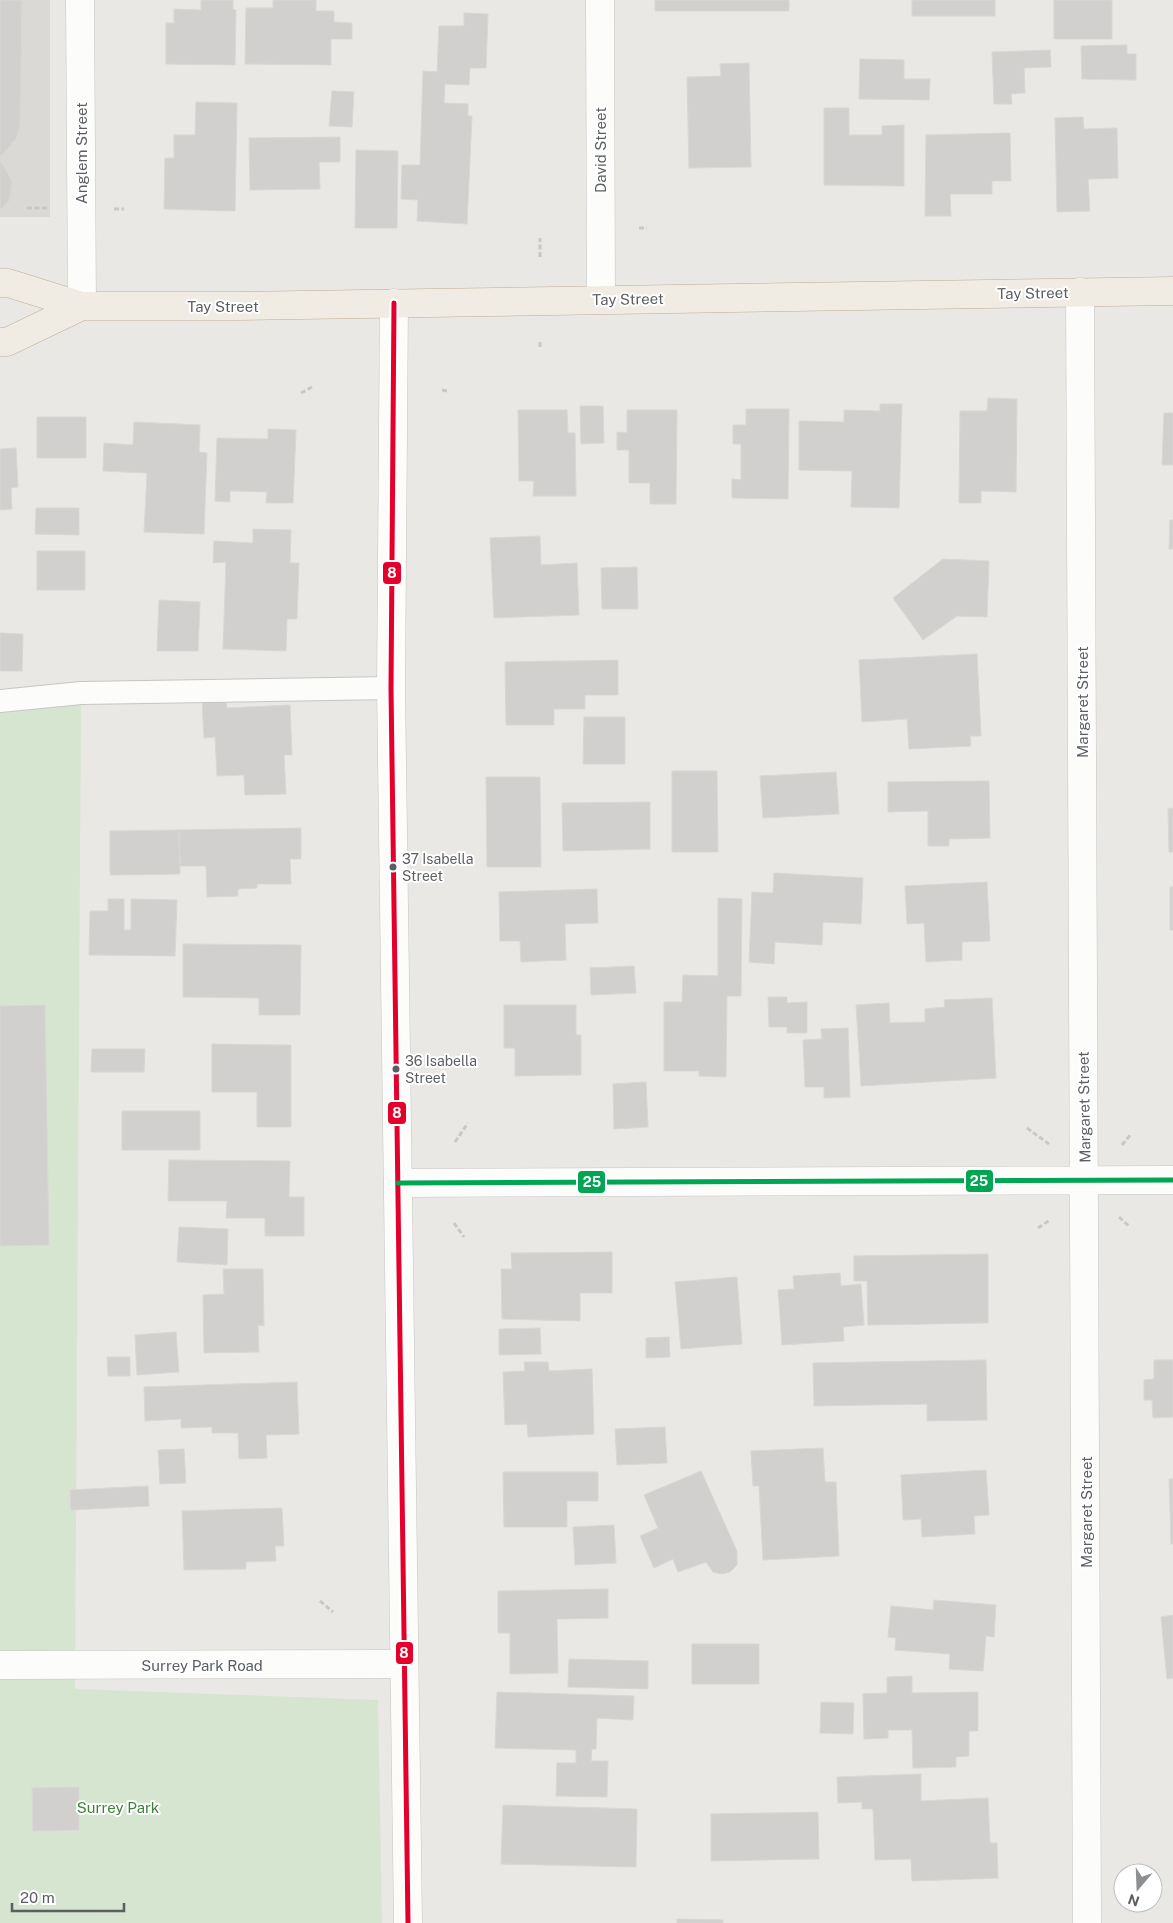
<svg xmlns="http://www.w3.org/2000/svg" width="1173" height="1923" font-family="'Public Sans',sans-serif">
  <rect width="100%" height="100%" fill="#eae8e4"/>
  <path fill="#dbd9d6" d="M 0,0 L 50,0 L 50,217 L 0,217 Z"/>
  <path fill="#d5e5d0" d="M 81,693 L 75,1689 L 378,1700 L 382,1923 L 0,1923 L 0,700 Z"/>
  <path fill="#d2d0ce" stroke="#d9d7d4" d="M 0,0 L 22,0 L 20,126 L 16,139 L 0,157 Z
    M 201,0 L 233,0 L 233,9 L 236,10 L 235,65 L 166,64 L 166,23 L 174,23 L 174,9 L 201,10 Z
    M 273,0 L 316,0 L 316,11 L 334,11 L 334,22 L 352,23 L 352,39 L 331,39 L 331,65 L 245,64 L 246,8 L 273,8 Z
    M 655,0 L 789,0 L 789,11 L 655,11 Z
    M 912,0 L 995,0 L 995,16 L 912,16 Z
    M 1054,0 L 1112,0 L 1112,39 L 1054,39 Z
    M 464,13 L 488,14 L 486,68 L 470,68 L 469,85 L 445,84 L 444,103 L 468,104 L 468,116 L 472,116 L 467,224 L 417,221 L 418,200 L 401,199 L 402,165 L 420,165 L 423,71 L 437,72 L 439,26 L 464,26 Z
    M 1127,45 L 1127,54 L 1136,54 L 1136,80 L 1082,79 L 1081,46 Z
    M 1050,50 L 1051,67 L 1024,68 L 1025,93 L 1011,94 L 1012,104 L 994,104 L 992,52 Z
    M 860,59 L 904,60 L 904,79 L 930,79 L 929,100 L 859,99 Z
    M 749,63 L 751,167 L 689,168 L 687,77 L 721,76 L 720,64 Z
    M 332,91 L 354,92 L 352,127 L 329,126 Z
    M 196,102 L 237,103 L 235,211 L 164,209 L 165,158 L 174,158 L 174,135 L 195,135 Z
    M 824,108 L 849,108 L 849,135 L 882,135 L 882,126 L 904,125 L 904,186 L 824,185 Z
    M 1083,117 L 1084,129 L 1117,128 L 1118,178 L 1088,179 L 1090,211 L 1057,212 L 1055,118 Z
    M 1010,133 L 1011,181 L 992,181 L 992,194 L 950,194 L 951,216 L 925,216 L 926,135 Z
    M 340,137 L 340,162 L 319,162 L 320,189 L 250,190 L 249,138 Z
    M 356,150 L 398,151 L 397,228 L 355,228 Z
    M 0,160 L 12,181 L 9,201 L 0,210 Z
    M 988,398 L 1017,399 L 1016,492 L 981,491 L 981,503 L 959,503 L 960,411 L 987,411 Z
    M 880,404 L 902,404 L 899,508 L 851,507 L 852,471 L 799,470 L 799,421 L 844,422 L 844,410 L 880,411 Z
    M 580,406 L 603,406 L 604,443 L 581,444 Z
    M 746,409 L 789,409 L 788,499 L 732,498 L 732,479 L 741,480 L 741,444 L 733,444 L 733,425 L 746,425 Z
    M 518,410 L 567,410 L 568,433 L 575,433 L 576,496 L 533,496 L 534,481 L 519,481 Z
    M 627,410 L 677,410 L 676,504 L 650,504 L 650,483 L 629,483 L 629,450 L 617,450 L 617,432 L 627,433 Z
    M 1164,413 L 1173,413 L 1173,465 L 1162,465 Z
    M 37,417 L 86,417 L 86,458 L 37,458 Z
    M 134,422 L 200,425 L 199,452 L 207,453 L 204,534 L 144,532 L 147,473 L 103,471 L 104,443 L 133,445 Z
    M 268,429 L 296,430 L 293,503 L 266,503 L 267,492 L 230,491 L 230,502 L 215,501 L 217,438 L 268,439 Z
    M 16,448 L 18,487 L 11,488 L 12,509 L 0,510 L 0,449 Z
    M 36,508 L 79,508 L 79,535 L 35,534 Z
    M 1170,520 L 1173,520 L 1173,549 L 1169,549 Z
    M 253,529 L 291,530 L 290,563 L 299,563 L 297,619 L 287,619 L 286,651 L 223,649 L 226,562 L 213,563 L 214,541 L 253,543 Z
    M 540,536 L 541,565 L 577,563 L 579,615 L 494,618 L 490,538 Z
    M 37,551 L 85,551 L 85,590 L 37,590 Z
    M 943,559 L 989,561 L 987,617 L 957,616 L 923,640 L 893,598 Z
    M 637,567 L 638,609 L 602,609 L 601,568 Z
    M 159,600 L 200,602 L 198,651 L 157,651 Z
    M 0,633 L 23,634 L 22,671 L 0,671 Z
    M 977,654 L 981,736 L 970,736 L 971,746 L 909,749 L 907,719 L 862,722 L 859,660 Z
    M 618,660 L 618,695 L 585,695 L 585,709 L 554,709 L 554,725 L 506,725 L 505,662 Z
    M 226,699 L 227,708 L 290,705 L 292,755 L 284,755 L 286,794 L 245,795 L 244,775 L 217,776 L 215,737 L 204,738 L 202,700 Z
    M 584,717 L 625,717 L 625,764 L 583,764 Z
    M 672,771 L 717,771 L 718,852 L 672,852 Z
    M 836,772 L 839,814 L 763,818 L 760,776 Z
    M 486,777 L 540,777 L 541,867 L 487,867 Z
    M 989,781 L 990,838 L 949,839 L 949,846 L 928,846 L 928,811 L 888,812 L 888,782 Z
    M 650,802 L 650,849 L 563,851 L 562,803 Z
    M 1173,808 L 1173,852 L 1169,852 L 1168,809 Z
    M 301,828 L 301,859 L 290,859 L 291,884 L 257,884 L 257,888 L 238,889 L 238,896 L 207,897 L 206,866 L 180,866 L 179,830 Z
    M 179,830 L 180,874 L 110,875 L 110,831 Z
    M 774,873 L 863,878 L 861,924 L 823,922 L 822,945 L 775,942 L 774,964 L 749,962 L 752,892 L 773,893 Z
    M 987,882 L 990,941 L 962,942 L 962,960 L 926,962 L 924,923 L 907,924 L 905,886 Z
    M 1170,887 L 1173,887 L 1173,930 L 1170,930 Z
    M 597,889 L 598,923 L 565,924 L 566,960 L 521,962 L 520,941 L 500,941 L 499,892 Z
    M 718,898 L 742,899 L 741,996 L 727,996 L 726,1077 L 699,1076 L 699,1071 L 664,1071 L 664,1002 L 682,1002 L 683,975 L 718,976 Z
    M 108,899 L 124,899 L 124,930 L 131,930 L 131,899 L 177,900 L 175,956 L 89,955 L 90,911 L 108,911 Z
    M 183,944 L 301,945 L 300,1015 L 259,1015 L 259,998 L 183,997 Z
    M 634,966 L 636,993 L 591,995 L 590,968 Z
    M 768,997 L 787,997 L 787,1003 L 807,1002 L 807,1033 L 787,1033 L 787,1027 L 769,1027 Z
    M 992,998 L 996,1078 L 861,1086 L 856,1005 L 889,1003 L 890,1023 L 925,1022 L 925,1009 L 945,1007 L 944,1000 Z
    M 45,1005 L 49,1245 L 0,1246 L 0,1006 Z
    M 504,1005 L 576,1005 L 576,1035 L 581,1035 L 581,1075 L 515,1076 L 515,1048 L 504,1048 Z
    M 848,1028 L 850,1097 L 824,1098 L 824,1087 L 805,1087 L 803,1040 L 822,1039 L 821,1029 Z
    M 212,1044 L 291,1045 L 291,1127 L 257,1127 L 257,1092 L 212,1092 Z
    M 92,1049 L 145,1049 L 144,1072 L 91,1072 Z
    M 646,1082 L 648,1127 L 614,1129 L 613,1084 Z
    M 122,1111 L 200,1111 L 200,1150 L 122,1150 Z
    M 169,1160 L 290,1161 L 289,1197 L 304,1197 L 304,1236 L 265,1236 L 265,1218 L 226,1218 L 227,1201 L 168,1201 Z
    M 179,1227 L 228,1229 L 227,1265 L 177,1262 Z
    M 612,1252 L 612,1293 L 580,1293 L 580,1321 L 502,1319 L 501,1269 L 512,1269 L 511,1253 Z
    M 988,1254 L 988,1323 L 868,1325 L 867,1281 L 854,1281 L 854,1256 Z
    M 223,1269 L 263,1269 L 264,1326 L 258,1325 L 259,1352 L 204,1353 L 203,1295 L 224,1294 Z
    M 840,1273 L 841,1286 L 861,1284 L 864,1325 L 843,1327 L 844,1341 L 782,1345 L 778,1290 L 794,1289 L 793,1276 Z
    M 737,1277 L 742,1344 L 681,1349 L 675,1282 Z
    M 540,1328 L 541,1354 L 499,1355 L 499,1329 Z
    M 176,1332 L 179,1372 L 137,1375 L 135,1335 Z
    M 669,1337 L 670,1357 L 646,1358 L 646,1338 Z
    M 107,1357 L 130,1357 L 130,1376 L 108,1376 Z
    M 986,1360 L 987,1420 L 927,1421 L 927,1404 L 814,1406 L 813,1363 Z
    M 1154,1360 L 1173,1360 L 1173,1417 L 1153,1418 L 1152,1400 L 1144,1400 L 1144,1380 L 1154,1379 Z
    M 524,1362 L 548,1362 L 549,1371 L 592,1369 L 594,1434 L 528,1437 L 527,1424 L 505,1425 L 503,1372 L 525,1371 Z
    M 297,1382 L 299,1434 L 266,1435 L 267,1458 L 239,1459 L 238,1433 L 212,1433 L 212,1427 L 181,1428 L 181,1419 L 145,1421 L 144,1387 Z
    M 665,1427 L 667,1463 L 617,1465 L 615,1429 Z
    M 823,1448 L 825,1482 L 836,1482 L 839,1556 L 763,1560 L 759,1486 L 753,1486 L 751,1451 Z
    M 184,1449 L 186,1483 L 160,1484 L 158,1450 Z
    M 986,1470 L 989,1515 L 974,1516 L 975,1534 L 922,1537 L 921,1519 L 903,1520 L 901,1475 Z
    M 701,1471 L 737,1551 L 737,1565 L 730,1572 L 722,1574 L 713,1572 L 706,1562 L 678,1572 L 673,1559 L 654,1568 L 640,1536 L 658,1528 L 644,1495 Z
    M 503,1472 L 598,1472 L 598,1501 L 567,1501 L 567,1527 L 504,1527 Z
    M 1169,1479 L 1173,1479 L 1173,1544 L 1171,1544 Z
    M 148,1486 L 149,1506 L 71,1510 L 70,1490 Z
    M 282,1508 L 284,1546 L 275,1546 L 276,1561 L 246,1562 L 246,1569 L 184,1570 L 182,1511 Z
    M 614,1525 L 616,1563 L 575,1565 L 573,1527 Z
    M 608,1589 L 608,1618 L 557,1619 L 558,1673 L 510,1674 L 510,1633 L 498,1633 L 498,1591 Z
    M 934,1600 L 996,1605 L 994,1637 L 986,1636 L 983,1671 L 949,1669 L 950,1654 L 895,1650 L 896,1638 L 888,1637 L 891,1606 L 933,1610 Z
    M 1173,1615 L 1173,1678 L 1167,1679 L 1161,1617 Z
    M 692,1644 L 759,1644 L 759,1684 L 692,1684 Z
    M 569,1659 L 648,1661 L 648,1689 L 568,1687 Z
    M 912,1676 L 912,1693 L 978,1692 L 978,1731 L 969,1731 L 969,1756 L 956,1757 L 956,1767 L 913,1768 L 912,1730 L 888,1730 L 888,1738 L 864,1739 L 863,1694 L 887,1693 L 887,1677 Z
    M 497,1692 L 634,1696 L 633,1720 L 597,1718 L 596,1749 L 592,1749 L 591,1761 L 608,1761 L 607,1797 L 556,1796 L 557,1763 L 576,1763 L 576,1750 L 495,1748 Z
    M 821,1702 L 854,1703 L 853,1734 L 820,1733 Z
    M 921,1774 L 921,1801 L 988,1798 L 990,1843 L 997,1843 L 998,1878 L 912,1881 L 911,1859 L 875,1860 L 873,1809 L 862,1809 L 862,1802 L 838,1803 L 837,1777 Z
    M 79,1787 L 79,1830 L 33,1831 L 32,1788 Z
    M 503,1805 L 637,1809 L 636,1867 L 501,1864 Z
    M 818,1812 L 819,1859 L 711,1861 L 711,1814 Z
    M 677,1919 L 723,1920 L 723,1923 L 677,1923 Z"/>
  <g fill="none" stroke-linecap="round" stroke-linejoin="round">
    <defs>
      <path id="service" d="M 0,701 L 81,693 L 391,688"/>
      <path id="minor" d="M 80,0 L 82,306
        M 600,0 L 601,300
        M 1080,292 L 1087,1923
        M 398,1183 L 1173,1180
        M 0,1665 L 404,1664"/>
      <path id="tertiary" d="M 394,303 L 391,688 L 408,1923"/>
      <path id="trunk" d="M 0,283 L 8,283 L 82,306 L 238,306 L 1173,291
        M 0,342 L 7,342 L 82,306"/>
    </defs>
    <use href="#service" stroke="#c6c5c5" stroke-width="24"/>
    <use href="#minor" stroke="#c6c5c5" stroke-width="29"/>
    <use href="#tertiary" stroke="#c6c5c5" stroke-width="29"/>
    <use href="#trunk" stroke="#bfad94" stroke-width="29"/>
    <path stroke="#c6cac7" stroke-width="3" stroke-dasharray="5 2.5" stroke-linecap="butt" d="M 27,208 L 48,208
      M 114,209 L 124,209
      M 639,228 L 647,228
      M 540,257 L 540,238
      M 540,342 L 540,348
      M 442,390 L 447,391
      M 301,393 L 312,387
      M 1027,1128 L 1049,1144
      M 455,1142 L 468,1123
      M 1122,1145 L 1131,1134
      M 1119,1217 L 1130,1227
      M 454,1223 L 464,1237
      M 1038,1228 L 1050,1220
      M 320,1601 L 333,1612"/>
    <use href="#service" stroke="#fcfcfb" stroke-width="22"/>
    <use href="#minor" stroke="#fcfcfb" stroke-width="28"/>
    <use href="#tertiary" stroke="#fcfcfb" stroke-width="28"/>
    <use href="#trunk" stroke="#f0ece4" stroke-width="28"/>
    <defs>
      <path id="bus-1" d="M 394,303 L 391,688 L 408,1923"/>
      <path id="bus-2" d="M 398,1183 L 1173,1180"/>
    </defs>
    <use href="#bus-1" stroke="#fff" stroke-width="9"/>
    <use href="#bus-2" stroke="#fff" stroke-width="9"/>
    <use href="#bus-1" stroke="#e4002b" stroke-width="5"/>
    <use href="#bus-2" stroke="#00a651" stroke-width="5"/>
  </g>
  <g fill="#5b5f62" stroke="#fff" stroke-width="2">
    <circle cx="393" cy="867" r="4.5"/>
    <circle cx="396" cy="1069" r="4.5"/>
  </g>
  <g text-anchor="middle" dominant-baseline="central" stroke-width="4" stroke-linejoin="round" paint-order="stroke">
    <g font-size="14" fill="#5b5f62" stroke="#fff" text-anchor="start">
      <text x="402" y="859">37 Isabella<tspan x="402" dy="17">Street</tspan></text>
      <text x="405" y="1061">36 Isabella<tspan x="405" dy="17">Street</tspan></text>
    </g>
    <g font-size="15" fill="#5b5f62" stroke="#fff">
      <text transform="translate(600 150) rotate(-90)">David Street</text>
      <text transform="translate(81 153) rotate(-90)">Anglem Street</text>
      <text transform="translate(1033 293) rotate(-1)">Tay Street</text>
      <text transform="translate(628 299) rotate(-1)">Tay Street</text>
      <text x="223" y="306">Tay Street</text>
      <text transform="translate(1082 702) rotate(-90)">Margaret Street</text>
      <text transform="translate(1084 1107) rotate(-91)">Margaret Street</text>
      <text transform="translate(1086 1512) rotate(-90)">Margaret Street</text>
      <text x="202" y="1665">Surrey Park Road</text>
    </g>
    <g font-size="15" fill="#3f813b" stroke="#fff">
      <text x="118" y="1807">Surrey Park</text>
    </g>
  </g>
  <g stroke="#fff" stroke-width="2">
    <rect x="382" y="561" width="20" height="24" rx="5" fill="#e4002b"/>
    <rect x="387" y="1101" width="20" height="24" rx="5" fill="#e4002b"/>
    <rect x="965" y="1169" width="29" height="24" rx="5" fill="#00a651"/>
    <rect x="577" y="1170" width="29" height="24" rx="5" fill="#00a651"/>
    <rect x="395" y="1641" width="19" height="24" rx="5" fill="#e4002b"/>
  </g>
  <g font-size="14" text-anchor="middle" font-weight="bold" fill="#fff">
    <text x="392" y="578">8</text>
    <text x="397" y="1118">8</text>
    <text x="979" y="1186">25</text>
    <text x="592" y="1187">25</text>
    <text x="404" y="1658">8</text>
  </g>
  <g transform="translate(1138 1888) rotate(199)"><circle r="24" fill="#ffffff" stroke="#bdbfc0"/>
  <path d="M0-4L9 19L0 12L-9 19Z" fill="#8d8f90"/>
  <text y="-8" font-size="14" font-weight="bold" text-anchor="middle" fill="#5b5f62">N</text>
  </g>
  <path d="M12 1903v8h112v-8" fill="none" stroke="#5b5f62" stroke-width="2.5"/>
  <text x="20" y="1903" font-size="15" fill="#5b5f62" stroke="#ffffff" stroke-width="4" paint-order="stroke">20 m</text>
</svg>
